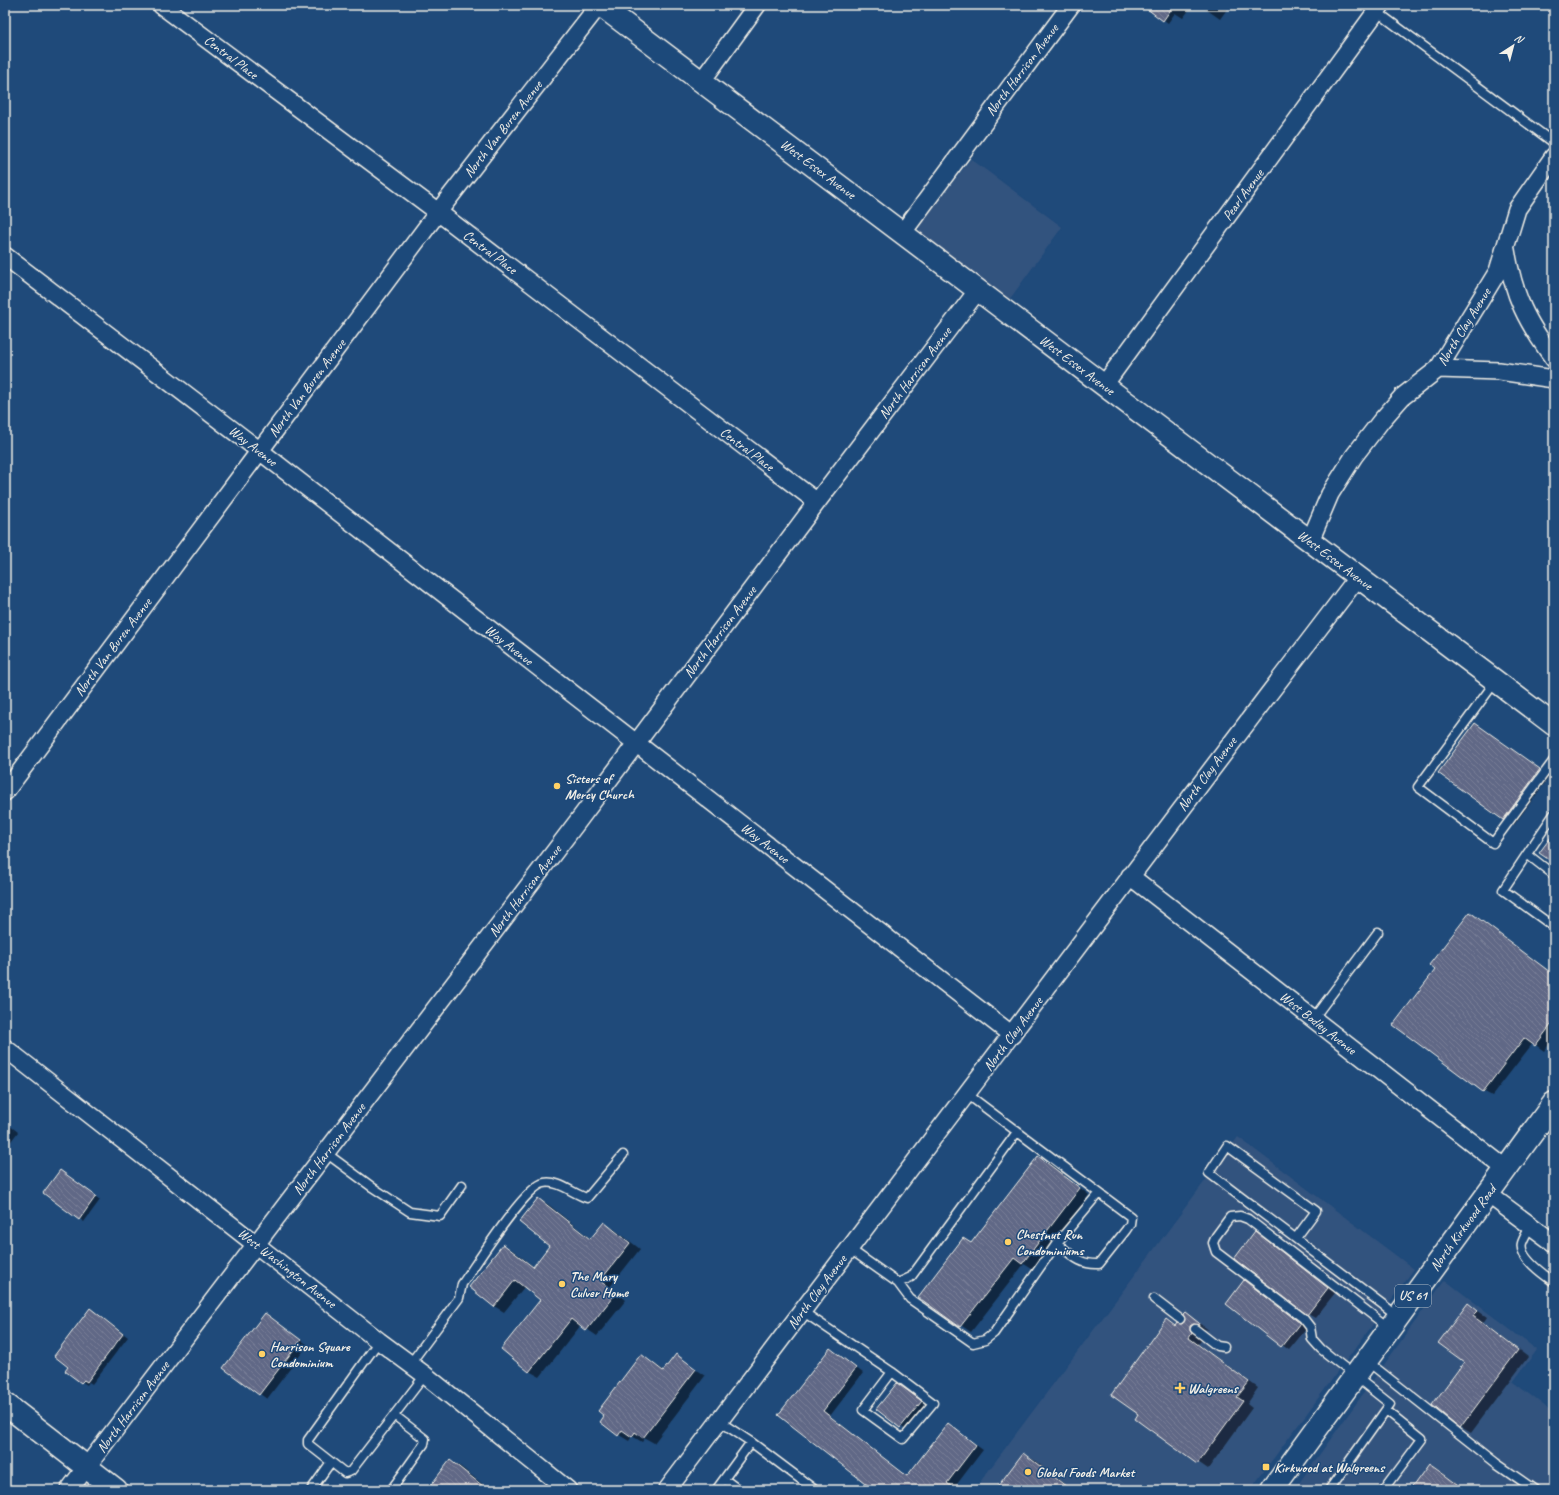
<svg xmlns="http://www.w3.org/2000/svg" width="1559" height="1495" font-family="Caveat,sans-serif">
  <defs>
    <pattern id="building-back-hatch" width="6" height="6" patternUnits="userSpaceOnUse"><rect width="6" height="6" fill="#616886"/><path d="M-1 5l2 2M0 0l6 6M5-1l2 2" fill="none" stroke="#787e97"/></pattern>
  </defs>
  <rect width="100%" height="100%" fill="#1f4a7a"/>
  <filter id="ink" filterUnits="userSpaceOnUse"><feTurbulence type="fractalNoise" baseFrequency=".025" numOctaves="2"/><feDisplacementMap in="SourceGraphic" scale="8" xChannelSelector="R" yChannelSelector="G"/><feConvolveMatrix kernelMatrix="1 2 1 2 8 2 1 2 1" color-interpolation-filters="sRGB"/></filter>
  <g filter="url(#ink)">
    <path fill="#33537e" d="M 971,159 L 1062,227 L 1009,300 L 921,235 L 919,228 L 922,222 Z
      M 1238,1137 L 1414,1269 L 1250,1490 L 974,1490 Z
      M 1445,1280 L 1537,1350 L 1513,1382 L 1554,1413 L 1554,1490 L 1294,1490 Z"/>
    <path fill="#0007" d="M 1144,5 L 1193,5 L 1183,18 L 1175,13 L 1168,23 Z
      M 1200,5 L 1230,5 L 1220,19 Z
      M 1476,724 L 1550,776 L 1514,825 L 1503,819 Z
      M 1479,919 L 1554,975 L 1554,1038 L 1544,1051 L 1533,1043 L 1492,1096 L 1483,1091 Z
      M 5,1122 L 18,1132 L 5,1149 Z
      M 1038,1157 L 1049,1163 L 1089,1195 L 1032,1269 L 1024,1264 L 971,1332 L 919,1297 L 972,1244 Z
      M 60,1171 L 100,1200 L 84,1222 L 80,1219 Z
      M 539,1199 L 549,1205 L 591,1239 L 604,1223 L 614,1229 L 640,1249 L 610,1287 L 626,1300 L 597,1336 L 581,1325 L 540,1377 L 529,1371 L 542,1300 L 525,1286 L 504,1312 L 494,1306 L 503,1245 L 514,1251 L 534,1267 L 551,1246 Z
      M 1255,1232 L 1335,1293 L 1315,1318 L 1308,1314 Z
      M 1244,1282 L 1307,1328 L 1289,1350 L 1227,1304 Z
      M 1468,1304 L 1487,1317 L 1483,1323 L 1528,1357 L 1471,1433 L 1461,1427 L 1433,1405 L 1466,1361 Z
      M 95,1312 L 128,1337 L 92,1384 L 89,1382 L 87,1385 L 66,1371 Z
      M 265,1314 L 308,1345 L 267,1399 L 260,1394 Z
      M 1185,1314 L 1209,1330 L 1204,1329 L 1201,1332 L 1200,1337 L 1202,1340 L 1198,1344 L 1258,1388 L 1247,1404 L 1252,1408 L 1208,1469 L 1136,1419 L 1139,1414 L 1166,1320 L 1176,1326 L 1182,1325 L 1187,1320 Z
      M 831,1349 L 863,1373 L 830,1416 L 908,1477 L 948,1425 L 983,1450 L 954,1488 L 957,1490 L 876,1490 L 780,1415 Z
      M 641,1355 L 665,1371 L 676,1356 L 705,1376 L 654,1443 L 645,1438 L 642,1442 L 632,1436 L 629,1441 L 619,1435 Z
      M 902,1387 L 926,1405 L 906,1430 L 878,1409 Z
      M 1023,1454 L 1034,1460 L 1072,1490 L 996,1490 Z
      M 451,1461 L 461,1467 L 490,1490 L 428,1490 Z
      M 1430,1465 L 1440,1471 L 1466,1490 L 1411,1490 Z"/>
    <path fill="url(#building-back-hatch)" stroke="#f4f1e8" d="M 1142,5 L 1174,5 L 1163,21 Z
      M 1475,723 L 1540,769 L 1503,820 L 1438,773 Z
      M 1554,833 L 1554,863 L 1539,853 Z
      M 1470,912 L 1554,975 L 1554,1021 L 1535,1046 L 1524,1038 L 1483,1092 L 1393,1025 L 1435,970 L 1429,965 Z
      M 1038,1156 L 1080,1188 L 1022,1264 L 1014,1258 L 960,1327 L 918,1297 L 963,1238 L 971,1243 Z
      M 60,1170 L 96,1196 L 79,1220 L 43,1193 Z
      M 538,1198 L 590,1239 L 604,1222 L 630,1243 L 600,1281 L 616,1293 L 586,1331 L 571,1319 L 529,1372 L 501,1349 L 540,1300 L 515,1280 L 494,1307 L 469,1287 L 503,1244 L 533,1267 L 549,1246 L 519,1222 Z
      M 1255,1231 L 1328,1288 L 1307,1315 L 1234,1259 Z
      M 1244,1280 L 1300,1323 L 1281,1347 L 1226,1304 Z
      M 1468,1303 L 1478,1311 L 1473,1316 L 1518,1350 L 1460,1428 L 1432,1405 L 1464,1362 L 1438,1343 Z
      M 90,1308 L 123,1334 L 87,1382 L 84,1380 L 81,1383 L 65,1371 L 68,1367 L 54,1356 Z
      M 1185,1312 L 1199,1323 L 1198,1325 L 1193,1324 L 1190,1326 L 1190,1331 L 1192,1333 L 1189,1338 L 1249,1382 L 1237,1397 L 1243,1401 L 1197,1464 L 1135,1419 L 1138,1414 L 1111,1395 L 1166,1319 L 1175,1326 L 1177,1323 L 1182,1324 L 1185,1320 L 1183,1314 Z
      M 265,1313 L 301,1340 L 259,1395 L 223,1368 Z
      M 830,1348 L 856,1368 L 823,1411 L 907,1476 L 948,1423 L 976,1445 L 947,1483 L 956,1490 L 874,1490 L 778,1415 Z
      M 641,1354 L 663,1371 L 676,1354 L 696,1369 L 643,1438 L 635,1432 L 632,1437 L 622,1430 L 618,1436 L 600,1422 L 604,1416 L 598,1411 Z
      M 897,1383 L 922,1401 L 900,1428 L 876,1409 Z
      M 1023,1453 L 1071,1490 L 995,1490 Z
      M 450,1460 L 488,1490 L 427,1490 Z
      M 1429,1464 L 1446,1476 L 1465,1490 L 1410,1490 Z"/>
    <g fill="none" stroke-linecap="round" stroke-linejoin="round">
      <defs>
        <path id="service" d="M 1376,11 L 1554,143
          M 1495,682 L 1418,787 L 1493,843 L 1554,760
          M 1527,854 L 1554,814
          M 1554,875 L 1527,854 L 1503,890 L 1554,927
          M 1313,1019 L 1378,932
          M 967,1094 L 1131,1217 L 1130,1224 L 1126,1230 L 1099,1264 C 1079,1265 1072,1255 1057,1243
          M 326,1153 L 372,1187 L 410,1212 L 440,1216 L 462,1185
          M 1530,1226 C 1528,1231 1524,1237 1522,1243 C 1518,1257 1544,1275 1554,1282
          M 1296,1238 L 1316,1211 L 1227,1146 L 1209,1173 L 1398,1316
          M 850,1249 L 898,1283 L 911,1277 L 1017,1132
          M 898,1283 L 910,1299 L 973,1343 L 985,1340 L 994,1333 L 1057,1243 L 1098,1194
          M 1154,1299 L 1180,1319
          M 802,1311 L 892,1372 L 863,1410 L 903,1439 L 933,1403 L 892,1372
          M 1195,1329 L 1217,1346 L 1224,1347
          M 379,1341 L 308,1440 L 308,1444 L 345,1473 L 351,1471 L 425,1375
          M 1367,1361 L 1496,1463 L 1535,1490
          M 410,1364 L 459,1298 L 462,1284 C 475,1266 525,1186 544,1183 C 559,1180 573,1194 587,1198 L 623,1155
          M 719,1421 L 751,1442 L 815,1490
          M 724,1479 L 739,1490
          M 311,1490 L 331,1462
          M 391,1490 L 424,1444 L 425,1439 L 394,1415
          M 716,1490 L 751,1442
          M 1329,1490 L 1390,1404 L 1321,1349 L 1312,1339 L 1310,1327 L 1303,1318 L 1216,1252 L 1213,1243 L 1216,1236 L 1230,1217 L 1240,1216 L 1248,1219 L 1389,1328
          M 1384,1490 L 1422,1439 L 1386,1410"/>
        <path id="minor" d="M 161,5 L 438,212 L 817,502
          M 701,82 L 757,5
          M 903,232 L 1071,5
          M 1506,250 C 1514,297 1526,321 1554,359
          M 5,256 L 260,451 L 1012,1035
          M 1438,369 L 1499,371 L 1554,379
          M 1104,385 L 1381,5
          M 1310,541 L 1330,494 L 1354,456 L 1381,421 L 1402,397 L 1438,369 L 1498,271 L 1517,209 L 1554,156
          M 5,792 L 438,212 L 599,5
          M 1130,876 L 1506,1169
          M 5,1048 L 379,1341 L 425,1375 L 568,1490
          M 1488,1194 L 1554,1243
          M 69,1490 L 578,821 L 817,502 L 978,290
          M 667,1490 C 898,1186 1126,880 1358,577"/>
        <path id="tertiary" d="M 600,5 L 1554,725"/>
        <path id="secondary" d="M 5,1404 L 116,1490"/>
        <path id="primary" d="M 1272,1490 L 1554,1103"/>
      </defs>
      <use href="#service" stroke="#f4f1e8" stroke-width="11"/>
      <use href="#minor" stroke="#f4f1e8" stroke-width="20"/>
      <use href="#tertiary" stroke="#f4f1e8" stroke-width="24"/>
      <use href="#secondary" stroke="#f4f1e8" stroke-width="25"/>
      <use href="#primary" stroke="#f4f1e8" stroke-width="25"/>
      <use href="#service" stroke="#1f4a7a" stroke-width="8"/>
      <use href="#minor" stroke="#1f4a7a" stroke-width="17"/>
      <use href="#tertiary" stroke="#1f4a7a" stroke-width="21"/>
      <use href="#secondary" stroke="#1f4a7a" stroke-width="22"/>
      <use href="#primary" stroke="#1f4a7a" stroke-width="22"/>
    </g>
  </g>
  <g fill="#ffd166" stroke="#1f4a7a" stroke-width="1.5">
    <circle cx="557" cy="786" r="4"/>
    <circle cx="1008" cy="1242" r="4"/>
    <circle cx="562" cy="1284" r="4"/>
    <circle cx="262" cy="1354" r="4"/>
    <path d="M1178 1382h4v4h4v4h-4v4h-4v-4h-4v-4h4z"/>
    <rect x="1262" y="1463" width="8" height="8" rx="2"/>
    <circle cx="1028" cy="1472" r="4"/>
  </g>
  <g text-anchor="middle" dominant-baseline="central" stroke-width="3" stroke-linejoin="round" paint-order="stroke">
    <rect fill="#1f4a7a" stroke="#b4bfc7" stroke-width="1" x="1395" y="1285" width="36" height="22" rx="3"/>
    <g font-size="13" font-weight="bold" fill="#f4f1e8">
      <text x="1413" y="1296">US 61</text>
    </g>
    <g font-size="14" fill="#f4f1e8" stroke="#1f4a7a">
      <text transform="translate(231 57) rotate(37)">Central Place</text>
      <text transform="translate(1022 70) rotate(-53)">North Harrison Avenue</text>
      <text transform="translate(503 129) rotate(-52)">North Van Buren Avenue</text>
      <text transform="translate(818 169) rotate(37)">West Essex Avenue</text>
      <text transform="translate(1243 195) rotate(-54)">Pearl Avenue</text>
      <text transform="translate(490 252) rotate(37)">Central Place</text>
      <text transform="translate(1464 327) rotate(-58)">North Clay Avenue</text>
      <text transform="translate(1077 365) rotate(37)">West Essex Avenue</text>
      <text transform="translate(915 373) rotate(-53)">North Harrison Avenue</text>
      <text transform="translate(307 388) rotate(-53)">North Van Buren Avenue</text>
      <text transform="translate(253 446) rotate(38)">Way Avenue</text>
      <text transform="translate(747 449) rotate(37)">Central Place</text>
      <text transform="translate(1335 560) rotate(37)">West Essex Avenue</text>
      <text transform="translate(720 632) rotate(-53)">North Harrison Avenue</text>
      <text transform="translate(509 645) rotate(38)">Way Avenue</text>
      <text transform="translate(113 647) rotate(-53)">North Van Buren Avenue</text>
      <text transform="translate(1207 774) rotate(-53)">North Clay Avenue</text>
      <text transform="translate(765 843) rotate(38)">Way Avenue</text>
      <text transform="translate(525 891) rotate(-53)">North Harrison Avenue</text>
      <text transform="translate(1318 1023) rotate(38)">West Bodley Avenue</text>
      <text transform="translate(1013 1034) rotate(-53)">North Clay Avenue</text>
      <text transform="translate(329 1149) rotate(-53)">North Harrison Avenue</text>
      <text transform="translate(1463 1228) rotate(-54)">North Kirkwood Road</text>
      <text transform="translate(287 1268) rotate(38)">West Washington Avenue</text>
      <text transform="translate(817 1292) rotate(-53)">North Clay Avenue</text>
      <text transform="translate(133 1407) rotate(-53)">North Harrison Avenue</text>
    </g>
    <g font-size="14" font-weight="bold" fill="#f4f1e8" stroke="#1f4a7a" text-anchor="start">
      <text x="565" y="778">Sisters of<tspan x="565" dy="16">Mercy Church</tspan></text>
      <text x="1016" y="1234">Chestnut Run<tspan x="1016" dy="16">Condominiums</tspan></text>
      <text x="570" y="1276">The Mary<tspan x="570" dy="16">Culver Home</tspan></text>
      <text x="270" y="1346">Harrison Square<tspan x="270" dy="16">Condominium</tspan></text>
      <text x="1188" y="1388">Walgreens</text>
      <text x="1274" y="1467">Kirkwood at Walgreens</text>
      <text x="1036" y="1472">Global Foods Market</text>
    </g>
  </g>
  <rect width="1559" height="1495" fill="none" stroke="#1f4a7a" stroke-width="20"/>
  <rect x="10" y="10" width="1539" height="1475" fill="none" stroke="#f4f1e8" stroke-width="1.5" filter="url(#ink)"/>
  <g transform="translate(1513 46) rotate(36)" stroke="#1f4a7a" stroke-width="3" paint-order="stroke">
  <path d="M0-3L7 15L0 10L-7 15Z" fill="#f4f1e8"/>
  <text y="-6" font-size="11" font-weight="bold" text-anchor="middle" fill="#f4f1e8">N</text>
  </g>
</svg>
